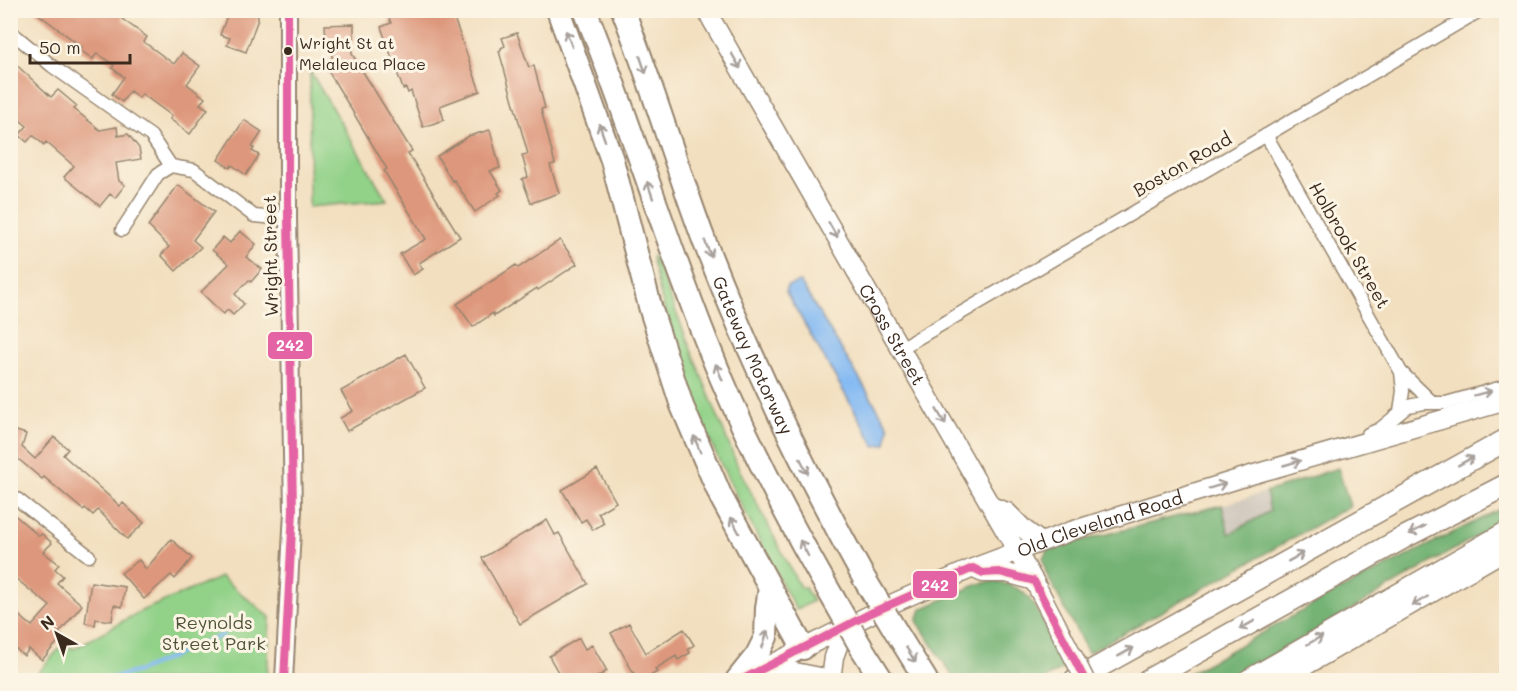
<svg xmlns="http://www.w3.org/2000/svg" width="1517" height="691" font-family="Mali,sans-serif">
  <rect width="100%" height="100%" fill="#fcf5e5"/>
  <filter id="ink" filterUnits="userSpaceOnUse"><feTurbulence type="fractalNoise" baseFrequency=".0167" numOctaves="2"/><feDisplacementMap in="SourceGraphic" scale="12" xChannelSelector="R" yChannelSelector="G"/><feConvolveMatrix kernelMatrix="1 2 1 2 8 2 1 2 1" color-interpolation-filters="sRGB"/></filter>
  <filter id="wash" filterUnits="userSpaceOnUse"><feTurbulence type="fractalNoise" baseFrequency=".008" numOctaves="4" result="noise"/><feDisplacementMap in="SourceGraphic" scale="24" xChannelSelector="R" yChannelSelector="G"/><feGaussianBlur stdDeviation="1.35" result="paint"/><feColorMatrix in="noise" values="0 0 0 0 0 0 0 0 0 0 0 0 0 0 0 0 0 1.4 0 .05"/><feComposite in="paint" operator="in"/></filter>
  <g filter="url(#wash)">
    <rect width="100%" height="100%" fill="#f2dfbf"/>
    <path fill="#cbc3b8" d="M 1266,492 L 1270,511 L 1229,534 L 1222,505 Z"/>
    <path fill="#91d188" stroke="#667e53" stroke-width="1.5" d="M 310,71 L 387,200 L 309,207 Z
      M 651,257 L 654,257 L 738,467 L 800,587 L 805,588 L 813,601 L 796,610 C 770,560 743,511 719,460 C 688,396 668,327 651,257 Z
      M 221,577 L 270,617 L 267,680 L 32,680 L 65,642 L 73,649 L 141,611 Z"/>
    <path fill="#74b374" stroke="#586e49" stroke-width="1.5" d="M 1338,468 L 1350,506 L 1088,653 L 1046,573 L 1043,558 L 1049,549 L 1222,505 L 1229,534 L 1270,511 L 1266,492 Z
      M 1506,506 L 1506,519 L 1231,680 L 1177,680 L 1338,591 Z
      M 994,581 C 1005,583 1016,586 1024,593 C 1040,608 1055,648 1065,668 L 1042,680 L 955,680 L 917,621 L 921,609 L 978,584 Z"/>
    <path fill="#84baf3" stroke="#607288" stroke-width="1.5" d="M 800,282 L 889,427 L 886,444 L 875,446 L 786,292 L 787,286 Z"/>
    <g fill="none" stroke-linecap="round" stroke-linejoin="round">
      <path stroke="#84baf3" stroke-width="4" d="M 104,680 L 139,671 L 223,635"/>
    </g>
    <g id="blocks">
      <path fill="#dd977c" d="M 33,10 L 115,10 L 124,17 L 122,19 L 147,37 L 144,42 L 174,64 L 182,53 L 200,66 L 187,84 L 205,98 L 200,104 L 208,109 L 190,134 L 170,119 L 172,116 L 142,94 L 139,98 L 130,91 L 122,102 L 112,94 L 124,77 L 112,68 L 114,65 L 97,53 L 93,59 L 80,50 L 82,47 Z
        M 229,10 L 258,10 L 258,19 L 246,52 L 227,45 L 230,38 L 220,35 Z
        M 386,10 L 410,10 L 412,15 L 424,10 L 451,10 L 480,91 L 440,106 L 444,120 L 423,127 L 411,91 L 408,93 L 406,88 L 403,89 L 381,27 L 391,23 Z
        M 354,24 L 354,41 L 351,41 L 352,54 L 412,151 L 408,153 L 460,237 L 419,263 L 423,269 L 413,275 L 400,254 L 426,239 L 384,171 L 387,169 L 324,64 L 332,59 L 332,40 L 326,40 L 325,25 Z
        M 517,33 L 528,65 L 529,67 L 534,66 L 545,108 L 541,109 L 555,164 L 550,165 L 559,193 L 531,203 L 522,179 L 528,177 L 522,155 L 528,154 L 499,51 L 501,50 L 501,48 L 505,46 L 502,38 Z
        M 10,59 L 51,97 L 58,90 L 77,106 L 74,109 L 100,130 L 117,127 L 118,136 L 128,134 L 139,148 L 141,159 L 116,163 L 119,181 L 125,185 L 115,198 L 110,194 L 100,206 L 64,177 L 74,166 L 46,142 L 44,145 L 33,135 L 27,142 L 19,135 L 27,126 L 10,112 Z
        M 244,120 L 262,132 L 252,147 L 254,148 L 252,151 L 259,155 L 246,175 L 232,165 L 230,168 L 218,160 Z
        M 490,130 L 500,168 L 490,171 L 502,190 L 498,193 L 500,195 L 475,212 L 454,180 L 452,181 L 437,156 L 469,136 Z
        M 178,185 L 214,212 L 193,240 L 201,247 L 176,271 L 161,255 L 169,247 L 148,226 Z
        M 240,231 L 256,244 L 246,257 L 262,269 L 251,282 L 249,280 L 235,294 L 244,304 L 233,315 L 228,310 L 223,314 L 201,292 L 229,264 L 212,250 L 223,237 L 230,243 Z
        M 560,240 L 577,264 L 538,290 L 537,288 L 494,316 L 493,313 L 473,327 L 457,304 L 516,265 L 518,268 Z
        M 406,354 L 425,388 L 347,431 L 340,418 L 353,411 L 341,391 Z
        M 10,429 L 26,434 L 22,447 L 35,459 L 54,437 L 68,449 L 63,455 L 120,506 L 123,503 L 144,523 L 127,539 L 98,510 L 93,515 L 85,508 L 83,510 L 44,477 L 42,479 L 10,452 Z
        M 597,469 L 616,502 L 598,513 L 604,523 L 593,530 L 586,519 L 581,522 L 562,490 Z
        M 10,511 L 39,536 L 42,534 L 52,543 L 43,552 L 59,564 L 55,569 L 63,576 L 57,583 L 82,605 L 59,633 L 63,636 L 42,660 L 29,649 L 24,656 L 10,644 L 10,608 L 32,626 L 50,606 L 10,574 Z
        M 547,520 L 555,535 L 559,533 L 588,584 L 520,624 L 482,558 Z
        M 171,539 L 192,558 L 175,579 L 171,575 L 144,599 L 121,573 L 139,560 L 146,569 Z
        M 91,582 L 125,587 L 122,607 L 114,605 L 112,621 L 96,619 L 95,625 L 85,623 Z
        M 629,623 L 646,653 L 684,629 L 694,645 L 688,649 L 690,653 L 678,660 L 676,656 L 655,669 L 657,672 L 643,681 L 638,681 L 611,633 Z
        M 579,638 L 585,649 L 592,645 L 607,671 L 591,681 L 563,681 L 549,656 Z"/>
    </g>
  </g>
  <g filter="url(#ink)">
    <use href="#blocks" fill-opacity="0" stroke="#96846e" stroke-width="1.5"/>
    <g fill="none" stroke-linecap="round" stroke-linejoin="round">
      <defs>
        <path id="minor" d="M 10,31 L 52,66 L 151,136 L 171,166
          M 1266,135 L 1401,372 L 1433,403
          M 122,230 L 158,174 L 171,166 L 194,170 L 254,216 L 288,219
          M 901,348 L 1481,10
          M 1400,411 L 1403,391 L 1401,372
          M 1368,434 L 1380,429 L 1408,406 L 1424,403 L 1446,403 L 1506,386
          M 10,498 L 17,499 L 89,556"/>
        <path id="tertiary" d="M 284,680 L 293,511 L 288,219 L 288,10"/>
        <g id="secondary">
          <path id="s1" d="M 706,10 L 1034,581 L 1075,660"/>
          <path d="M 993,507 L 1007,512 L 1025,530 L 1041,542"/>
          <path d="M 974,569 L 983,573 L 1007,573 L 1034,581"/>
          <path id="s2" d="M 741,680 L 889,605 L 973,568 L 1071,531 L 1251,475 L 1506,401"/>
          <path d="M 765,680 L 790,671 L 820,677"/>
          <path d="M 831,680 L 834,657 L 845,627"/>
          <path d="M 1246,680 L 1506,531"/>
          <path d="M 1281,680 L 1506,550"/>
        </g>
        <path id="trunk" d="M 1075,680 L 1506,440
          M 1148,680 L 1403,538 L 1506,485"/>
        <g id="motorway">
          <path d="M 558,10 L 612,160 L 651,310 L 682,406 L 721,497 L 803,648"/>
          <path d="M 585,10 C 629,118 662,230 705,338 C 740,428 785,515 833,598"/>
          <path id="s3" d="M 623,10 C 653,87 676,166 705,243 C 750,359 805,472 865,580"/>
          <path d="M 895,630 L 926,680"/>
          <path d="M 861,647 L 882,680"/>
          <path d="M 737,680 L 757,655 L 766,637 L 767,608 L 770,588"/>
        </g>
      </defs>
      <use href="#minor" stroke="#96846e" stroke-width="15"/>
      <use href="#tertiary" stroke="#96846e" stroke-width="20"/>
      <use href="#secondary" stroke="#96846e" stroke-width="21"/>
      <use href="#trunk" stroke="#96846e" stroke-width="24"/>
      <use href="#motorway" stroke="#96846e" stroke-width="26"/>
      <use href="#minor" stroke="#fff" stroke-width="12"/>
      <use href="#tertiary" stroke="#fff" stroke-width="16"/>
      <use href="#secondary" stroke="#fff" stroke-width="18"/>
      <use href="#trunk" stroke="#fff" stroke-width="21"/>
      <use href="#motorway" stroke="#fff" stroke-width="22"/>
      <defs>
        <path id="secondary-bridge" d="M 1075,660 L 1085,680"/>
        <path id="motorway-bridge" d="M 865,580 L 895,630
          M 833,598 L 861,647"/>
      </defs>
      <use href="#secondary-bridge" stroke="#96846e" stroke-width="21" stroke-linecap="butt"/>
      <use href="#motorway-bridge" stroke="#96846e" stroke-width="26" stroke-linecap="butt"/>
      <use href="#secondary-bridge" stroke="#fff" stroke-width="18"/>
      <use href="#motorway-bridge" stroke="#fff" stroke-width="22"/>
      <defs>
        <path id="bus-1" d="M 284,680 L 293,511 L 288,219 L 288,10
          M 741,680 L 871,613 L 973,568 L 983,573 L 999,572 L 1034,581 L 1085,680"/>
      </defs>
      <use href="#bus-1" stroke="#fcf5e5" stroke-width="12"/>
      <use href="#bus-1" stroke="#e463a4" stroke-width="8"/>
    </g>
    <defs><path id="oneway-shaft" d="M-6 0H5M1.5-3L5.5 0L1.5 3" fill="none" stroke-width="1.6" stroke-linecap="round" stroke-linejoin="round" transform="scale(1.5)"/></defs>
    <g stroke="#a79f9a">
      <use href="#oneway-shaft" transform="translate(569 39) rotate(-111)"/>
      <use href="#oneway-shaft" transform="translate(736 61) rotate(60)"/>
      <use href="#oneway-shaft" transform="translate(643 65) rotate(71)"/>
      <use href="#oneway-shaft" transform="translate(602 132) rotate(-109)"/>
      <use href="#oneway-shaft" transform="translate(650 190) rotate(-109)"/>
      <use href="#oneway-shaft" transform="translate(833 230) rotate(60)"/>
      <use href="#oneway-shaft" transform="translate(708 249) rotate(69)"/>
      <use href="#oneway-shaft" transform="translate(719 372) rotate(-113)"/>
      <use href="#oneway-shaft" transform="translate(1483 393) rotate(-15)"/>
      <use href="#oneway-shaft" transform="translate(941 417) rotate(60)"/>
      <use href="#oneway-shaft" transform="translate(697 444) rotate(-112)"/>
      <use href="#oneway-shaft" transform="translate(1466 461) rotate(-29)"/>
      <use href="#oneway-shaft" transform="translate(1292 463) rotate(-16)"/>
      <use href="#oneway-shaft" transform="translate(804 466) rotate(63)"/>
      <use href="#oneway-shaft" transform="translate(1217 486) rotate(-17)"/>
      <use href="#oneway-shaft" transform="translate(735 525) rotate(-118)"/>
      <use href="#oneway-shaft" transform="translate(1417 530) rotate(153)"/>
      <use href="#oneway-shaft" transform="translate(804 548) rotate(-118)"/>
      <use href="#oneway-shaft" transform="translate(1296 557) rotate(-29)"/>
      <use href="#oneway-shaft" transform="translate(1420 601) rotate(150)"/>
      <use href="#oneway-shaft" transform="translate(1247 625) rotate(151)"/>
      <use href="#oneway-shaft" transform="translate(765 639) rotate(-72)"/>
      <use href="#oneway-shaft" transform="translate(1315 640) rotate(-30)"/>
      <use href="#oneway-shaft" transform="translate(1126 652) rotate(-29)"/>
      <use href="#oneway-shaft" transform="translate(911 655) rotate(58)"/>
    </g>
  </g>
  <circle fill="#3b2a1e" stroke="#fcf5e5" stroke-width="2" cx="288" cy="51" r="5"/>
  <g text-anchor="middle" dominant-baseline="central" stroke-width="6" stroke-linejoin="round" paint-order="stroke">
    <g font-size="16" fill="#3b2a1e" stroke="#fcf5e5" text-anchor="start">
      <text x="299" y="42">Wright St at<tspan x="299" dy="21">Melaleuca Place</tspan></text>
    </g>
    <g font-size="18" fill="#3b2a1e" stroke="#fcf5e5">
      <text transform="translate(1182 164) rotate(-30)">Boston Road</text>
      <text transform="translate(1350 245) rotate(60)">Holbrook Street</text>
      <text transform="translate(270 256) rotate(-91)">Wright Street</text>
      <text stroke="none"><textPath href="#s1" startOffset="374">Cross Street</textPath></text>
      <text stroke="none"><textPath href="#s3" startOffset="369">Gateway Motorway</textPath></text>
      <text stroke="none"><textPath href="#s2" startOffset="392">Old Cleveland Road</textPath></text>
    </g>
    <g font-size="18" fill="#505438" stroke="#fcf5e5">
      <text x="214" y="622">Reynolds<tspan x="214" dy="21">Street Park</tspan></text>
    </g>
  </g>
  <g stroke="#fcf5e5" stroke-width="2">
    <rect x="267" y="331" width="46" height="29" rx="6" fill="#e463a4"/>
    <rect x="912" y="570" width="46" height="29" rx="6" fill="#e463a4"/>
  </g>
  <g font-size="16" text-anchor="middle" font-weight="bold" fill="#fff">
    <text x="290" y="351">242</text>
    <text x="935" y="591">242</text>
  </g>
  <rect width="1517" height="691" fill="none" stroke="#fcf5e5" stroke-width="36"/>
  <g transform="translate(57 634) rotate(320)" stroke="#fcf5e5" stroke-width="4.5" paint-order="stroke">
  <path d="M0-4.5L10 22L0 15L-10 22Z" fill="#3b2a1e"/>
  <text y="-9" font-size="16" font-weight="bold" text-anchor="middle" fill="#3b2a1e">N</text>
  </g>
  <path d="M30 54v9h100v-9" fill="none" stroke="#3b2a1e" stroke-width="3"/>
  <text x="39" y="54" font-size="18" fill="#3b2a1e" stroke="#fcf5e5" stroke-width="4.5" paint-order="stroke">50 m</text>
</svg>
